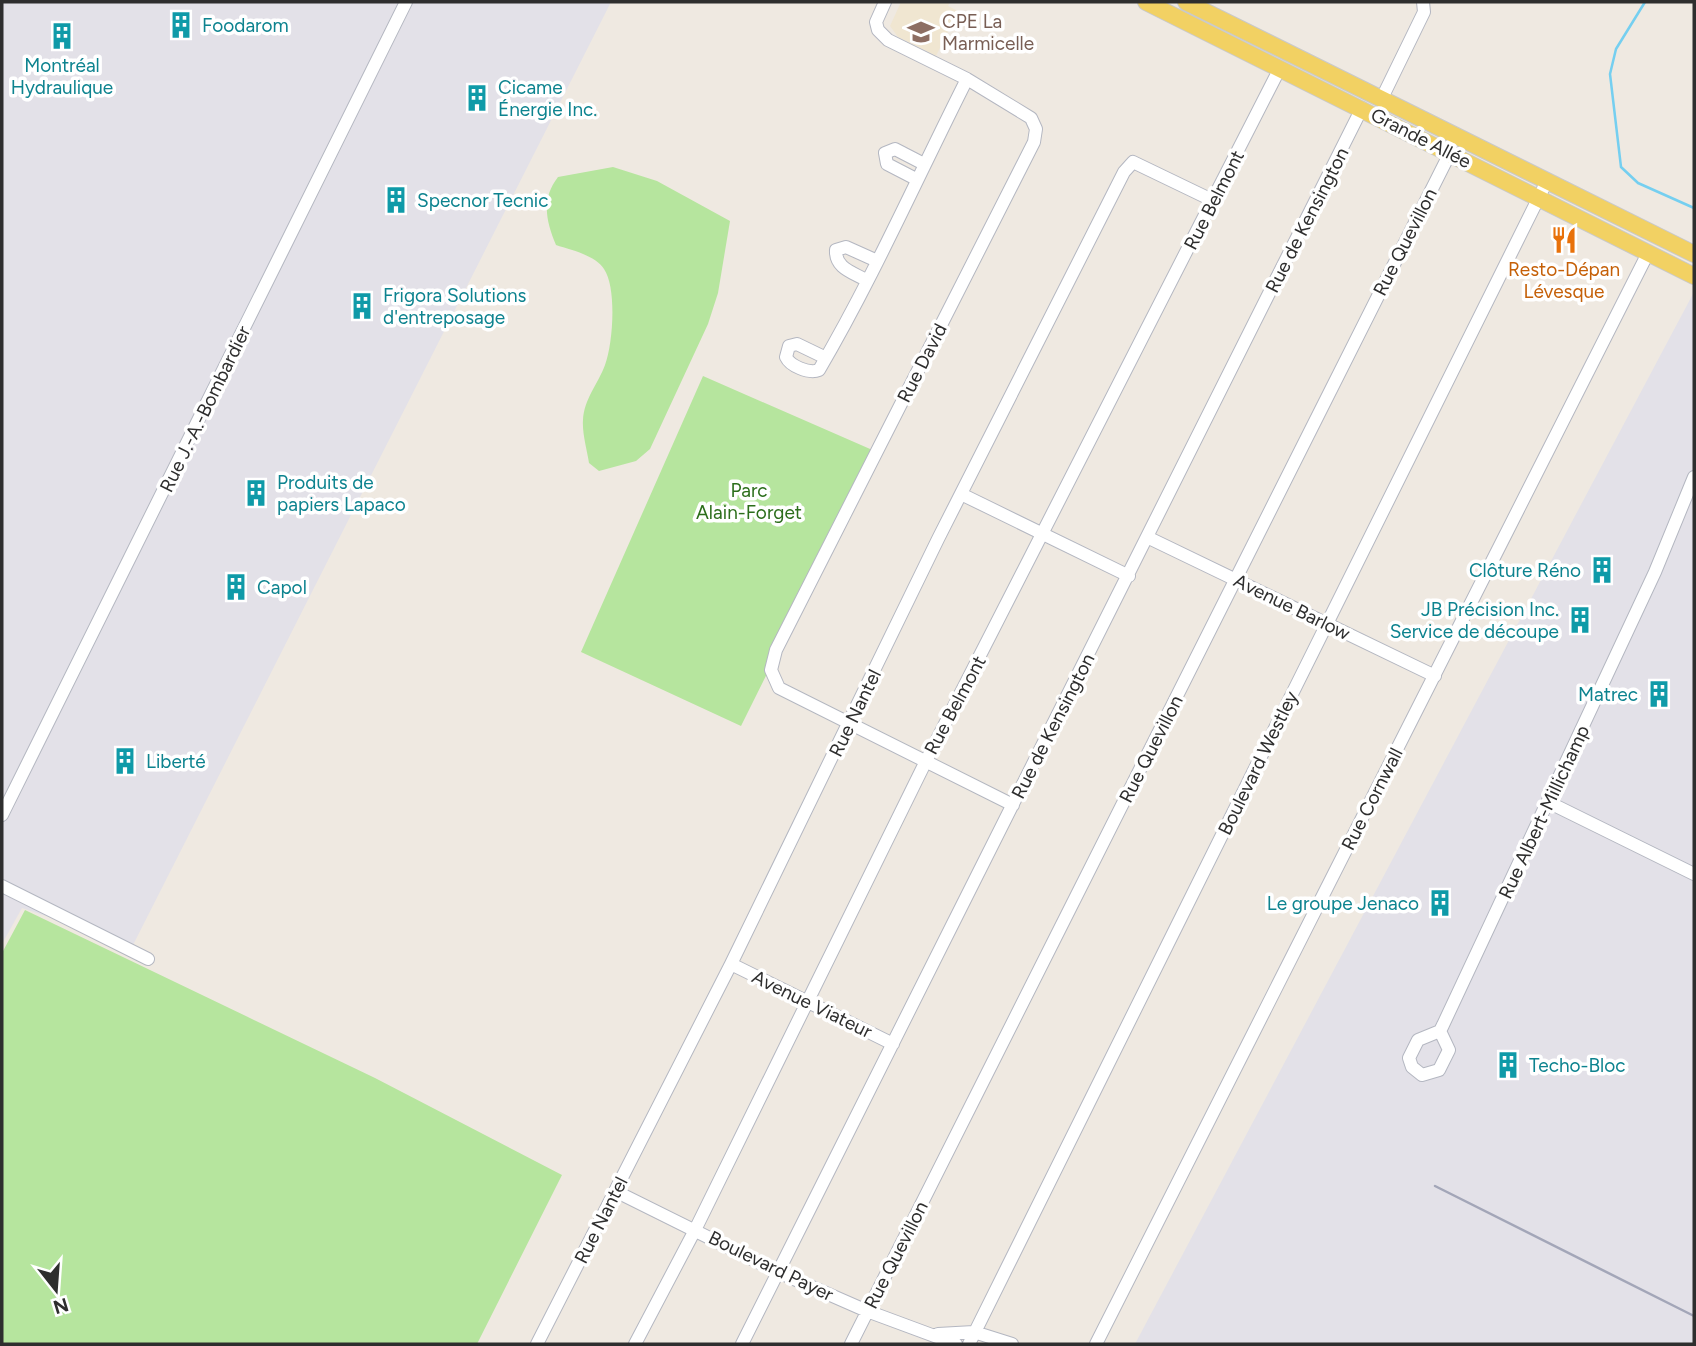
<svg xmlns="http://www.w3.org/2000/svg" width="1696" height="1346" font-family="Figtree,sans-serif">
  <rect width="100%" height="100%" fill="#efe9e1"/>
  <path fill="#e3e1e8" d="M 2,2 L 611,2 L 133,945 L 22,908 L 2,944 Z
    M 1694,292 L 1694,1344 L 1135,1344 Z"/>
  <path fill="#f0e6d1" d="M 901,2 L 950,2 L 948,6 L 958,11 L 936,56 L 898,37 L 890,26 Z"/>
  <path fill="#b6e59e" d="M 613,167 L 657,181 L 730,221 L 718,293 L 708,324 L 650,449 L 636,461 L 599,471 L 589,463 C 587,450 582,433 583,420 C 584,399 598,384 605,365 C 613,344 617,288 604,269 C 595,255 571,250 556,245 C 546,221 541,199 558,177 Z
    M 703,376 L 877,452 L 741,726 L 581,652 Z
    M 25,910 L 375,1078 L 562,1175 L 477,1344 L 2,1344 L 2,953 Z"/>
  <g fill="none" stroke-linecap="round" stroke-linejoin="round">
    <path stroke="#75cff0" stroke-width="2.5" d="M 1645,2 L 1616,49 L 1610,74 L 1621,167 L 1638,183 L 1694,208"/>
    <defs>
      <path id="minor" d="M 885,2 L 876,22 L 878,30 L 888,40 L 967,79 L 1031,118 L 1036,129 L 1034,142 L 776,650 L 771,670 L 779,688 L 1013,805
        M 1382,98 L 1424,12 L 1423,2
        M 916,179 L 887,164 L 885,153 L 895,149 L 924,164
        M 866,280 C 852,272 835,268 836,250 L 846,247 L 875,260
        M 826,358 L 797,344 L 789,346 L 786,357 C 790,366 809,374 819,370 C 873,278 918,176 967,79
        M 961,494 L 1129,576
        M 1149,538 L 1435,676
        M 1550,803 L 1694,874
        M 2,815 L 406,2
        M 2,886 L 148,959
        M 731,964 L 893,1044
        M 1440,1031 L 1449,1050 L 1439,1070 L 1422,1075 L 1412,1067 L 1409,1058 L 1418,1040 L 1440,1031 L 1443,1025 L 1655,572 L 1694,477
        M 615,1191 L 778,1272 L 867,1311 L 956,1344
        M 938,1334 L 974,1332 L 1012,1344
        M 537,1344 L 731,964 L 938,539 L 1124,172 L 1133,162 L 1214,201
        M 635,1344 L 695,1230 L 926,761 L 1280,68
        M 742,1344 L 1362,108
        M 851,1344 L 1450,153
        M 969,1344 L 1547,181
        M 1096,1344 L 1648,253"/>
      <path id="major" d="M 1146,2 L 1694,276
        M 1186,2 L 1694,254"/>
    </defs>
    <use href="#minor" stroke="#b4b7c1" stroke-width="14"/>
    <use href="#major" stroke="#c9c9c9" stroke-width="18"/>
    <use href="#minor" stroke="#fff" stroke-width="12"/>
    <use href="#major" stroke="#f2d163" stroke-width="16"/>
    <path stroke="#a3a6b8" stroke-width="2.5" d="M 1435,1186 L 1694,1316"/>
  </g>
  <defs>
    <symbol id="building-bare" viewBox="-9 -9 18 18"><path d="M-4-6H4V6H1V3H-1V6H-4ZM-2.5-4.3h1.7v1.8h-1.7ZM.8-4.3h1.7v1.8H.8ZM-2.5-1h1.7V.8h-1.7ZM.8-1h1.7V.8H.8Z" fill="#0f9aa8" stroke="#fff" stroke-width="2.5" paint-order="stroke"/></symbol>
    <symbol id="school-bare" viewBox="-9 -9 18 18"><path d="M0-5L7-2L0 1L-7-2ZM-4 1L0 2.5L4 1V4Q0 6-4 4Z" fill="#8d6e63" stroke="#fff" stroke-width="2.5" paint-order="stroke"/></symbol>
    <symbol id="restaurant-bare" viewBox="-9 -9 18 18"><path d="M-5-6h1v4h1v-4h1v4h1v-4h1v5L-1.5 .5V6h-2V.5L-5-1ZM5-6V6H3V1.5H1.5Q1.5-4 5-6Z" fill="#e8710a" stroke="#fff" stroke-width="2.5" paint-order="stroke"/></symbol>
  </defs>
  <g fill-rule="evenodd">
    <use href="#building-bare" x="162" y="6" width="38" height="38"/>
    <use href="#school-bare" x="902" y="13" width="38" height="38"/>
    <use href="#building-bare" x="43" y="17" width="38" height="38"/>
    <use href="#building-bare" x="458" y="79" width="38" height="38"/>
    <use href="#building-bare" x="377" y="181" width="38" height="38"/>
    <use href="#restaurant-bare" x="1545" y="221" width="38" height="38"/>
    <use href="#building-bare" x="343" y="287" width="38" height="38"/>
    <use href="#building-bare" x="237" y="474" width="38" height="38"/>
    <use href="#building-bare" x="1583" y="551" width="38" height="38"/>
    <use href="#building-bare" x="217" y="568" width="38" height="38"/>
    <use href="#building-bare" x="1561" y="601" width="38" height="38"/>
    <use href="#building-bare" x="1640" y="675" width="38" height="38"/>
    <use href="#building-bare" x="106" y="742" width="38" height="38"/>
    <use href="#building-bare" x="1421" y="884" width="38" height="38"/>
    <use href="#building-bare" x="1489" y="1046" width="38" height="38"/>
  </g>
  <g text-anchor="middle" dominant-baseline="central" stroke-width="7" stroke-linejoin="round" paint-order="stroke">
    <g font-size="19" fill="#785e54" stroke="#fff" text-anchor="start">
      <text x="942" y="21">CPE La<tspan x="942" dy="22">Marmicelle</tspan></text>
    </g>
    <g font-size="19" fill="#0d838f" stroke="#fff" text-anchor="start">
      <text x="202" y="25">Foodarom</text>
      <text x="62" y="65" text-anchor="middle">Montréal<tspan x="62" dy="22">Hydraulique</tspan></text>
      <text x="498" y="87">Cicame<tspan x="498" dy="22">Énergie Inc.</tspan></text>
      <text x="417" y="200">Specnor Tecnic</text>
      <text x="383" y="295">Frigora Solutions<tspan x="383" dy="22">d'entreposage</tspan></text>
      <text x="277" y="482">Produits de<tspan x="277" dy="22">papiers Lapaco</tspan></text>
      <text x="1581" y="570" text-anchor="end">Clôture Réno</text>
      <text x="257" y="587">Capol</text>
      <text x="1559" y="609" text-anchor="end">JB Précision Inc.<tspan x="1559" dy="22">Service de découpe</tspan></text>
      <text x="1638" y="694" text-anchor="end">Matrec</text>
      <text x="146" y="761">Liberté</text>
      <text x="1419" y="903" text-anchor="end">Le groupe Jenaco</text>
      <text x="1529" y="1065">Techo-Bloc</text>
    </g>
    <g font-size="19" fill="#2e2e2e" stroke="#fff">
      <text transform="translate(1421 138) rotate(27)">Grande Allée</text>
      <text transform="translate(1214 200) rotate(-63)">Rue Belmont</text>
      <text transform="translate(1307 220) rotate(-63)">Rue de Kensington</text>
      <text transform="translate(1405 242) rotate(-63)">Rue Quevillon</text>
      <text transform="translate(922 363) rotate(-63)">Rue David</text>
      <text transform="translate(205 409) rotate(-64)">Rue J.-A.-Bombardier</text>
      <text transform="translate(1292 607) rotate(26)">Avenue Barlow</text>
      <text transform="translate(955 705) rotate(-62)">Rue Belmont</text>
      <text transform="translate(855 713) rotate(-64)">Rue Nantel</text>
      <text transform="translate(1053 726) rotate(-63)">Rue de Kensington</text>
      <text transform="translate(1151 749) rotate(-63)">Rue Quevillon</text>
      <text transform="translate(1258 763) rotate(-64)">Boulevard Westley</text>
      <text transform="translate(1372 799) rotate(-63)">Rue Cornwall</text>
      <text transform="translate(1544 812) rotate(-65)">Rue Albert-Millichamp</text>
      <text transform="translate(812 1004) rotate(26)">Avenue Viateur</text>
      <text transform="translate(601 1220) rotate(-63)">Rue Nantel</text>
      <text transform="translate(896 1255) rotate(-63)">Rue Quevillon</text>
      <text transform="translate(771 1266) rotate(26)">Boulevard Payer</text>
    </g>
    <g font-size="19" fill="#c56008" stroke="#fff">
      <text x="1564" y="269">Resto-Dépan<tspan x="1564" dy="22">Lévesque</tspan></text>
    </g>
    <g font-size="19" fill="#2c6e1b" stroke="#fff">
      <text x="749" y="490">Parc<tspan x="749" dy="22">Alain-Forget</tspan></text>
    </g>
  </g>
  <rect width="1696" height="1346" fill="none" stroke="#2e2e2e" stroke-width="7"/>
  <g transform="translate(56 1290) rotate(163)" stroke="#ffffff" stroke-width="5" paint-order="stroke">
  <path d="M0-5L12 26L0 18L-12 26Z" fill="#2e2e2e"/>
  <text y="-10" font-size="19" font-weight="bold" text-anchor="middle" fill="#2e2e2e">N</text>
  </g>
</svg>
